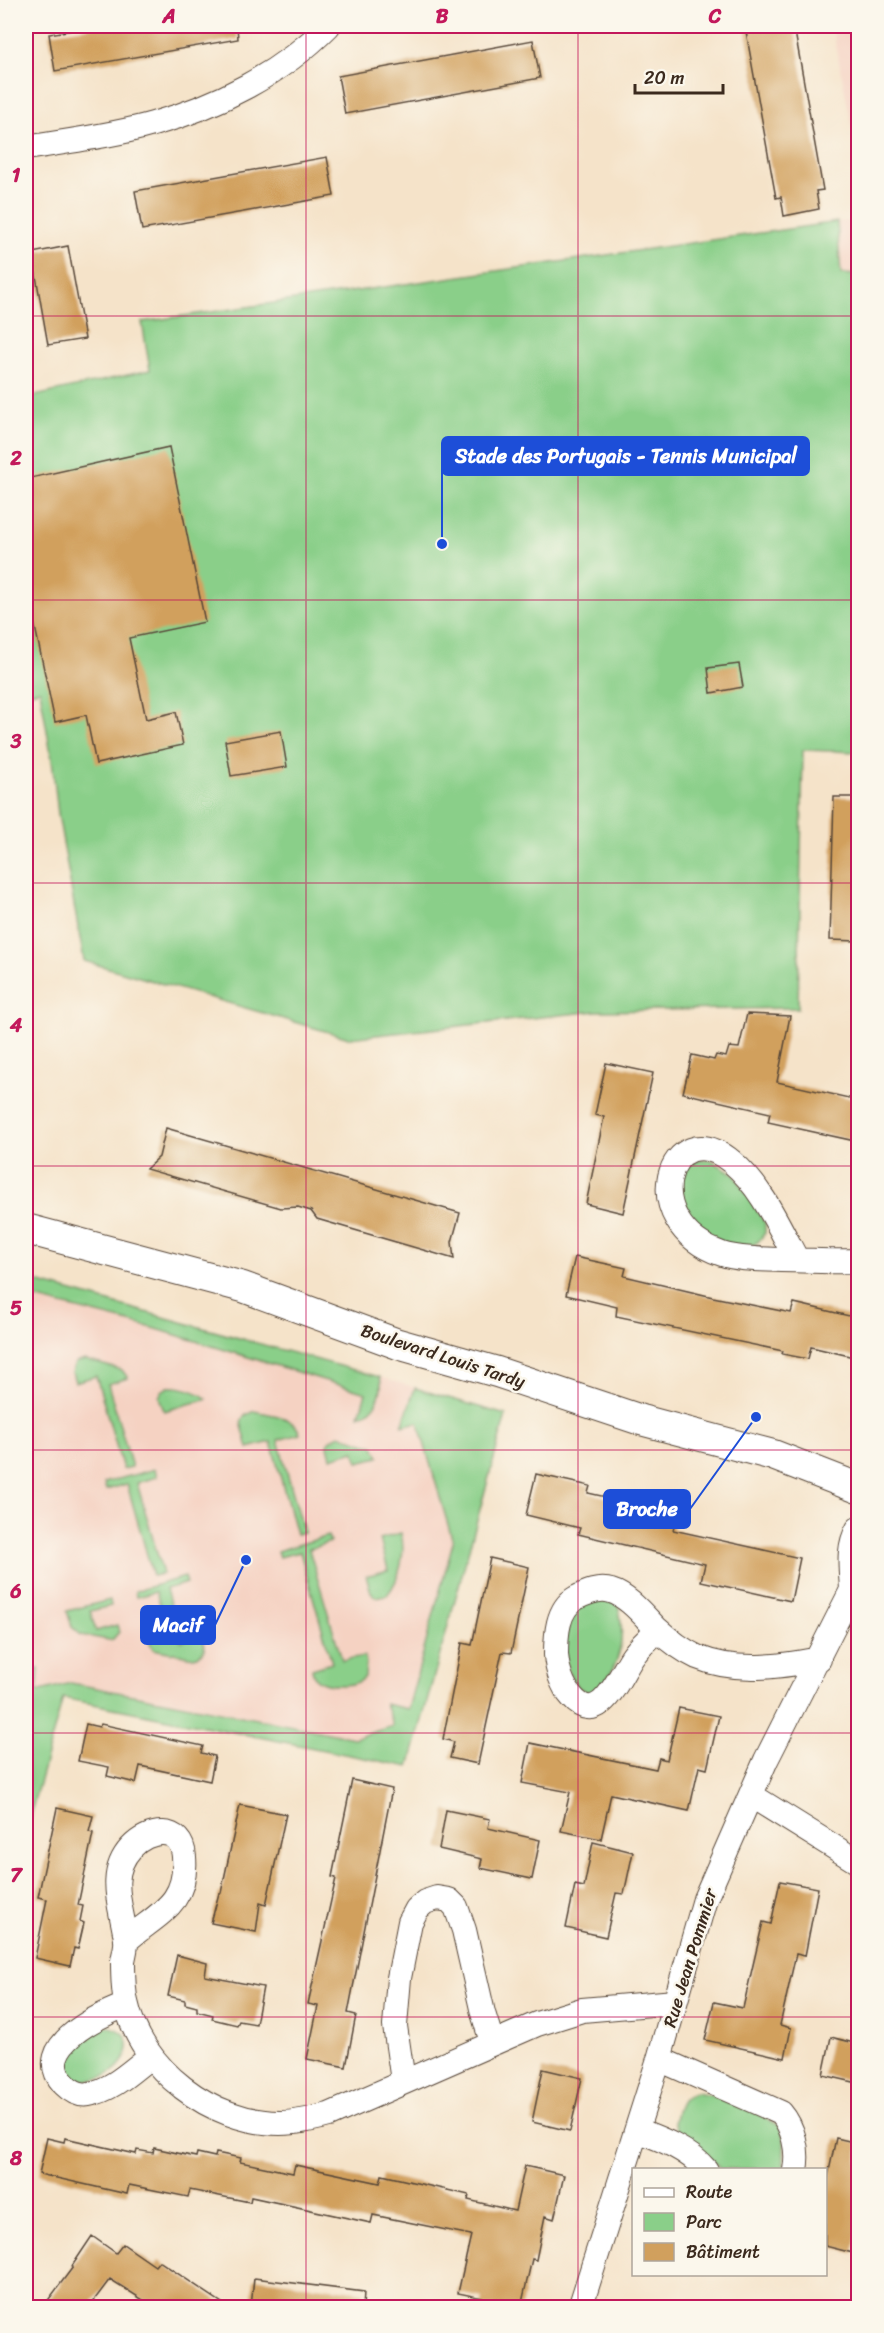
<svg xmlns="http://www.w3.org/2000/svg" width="884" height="2333" font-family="Sriracha,sans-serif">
  <rect width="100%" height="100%" fill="#fbf7ec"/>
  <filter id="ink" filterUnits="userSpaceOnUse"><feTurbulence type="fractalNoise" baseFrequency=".0167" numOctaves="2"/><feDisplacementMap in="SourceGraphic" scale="12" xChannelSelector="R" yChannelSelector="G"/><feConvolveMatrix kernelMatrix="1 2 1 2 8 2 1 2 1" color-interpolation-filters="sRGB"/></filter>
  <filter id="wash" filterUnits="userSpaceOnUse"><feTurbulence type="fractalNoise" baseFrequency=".008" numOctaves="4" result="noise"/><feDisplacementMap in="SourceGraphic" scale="24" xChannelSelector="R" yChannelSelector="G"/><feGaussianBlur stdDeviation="1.35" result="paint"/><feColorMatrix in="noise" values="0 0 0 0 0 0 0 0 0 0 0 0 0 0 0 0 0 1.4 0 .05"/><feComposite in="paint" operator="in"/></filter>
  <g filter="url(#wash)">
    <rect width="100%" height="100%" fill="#f5e3c9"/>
    <path fill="#f5d2c2" d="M 832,26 L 858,26 L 858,157 Z
      M 858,220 L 858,275 L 841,274 L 837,222 Z
      M 26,1279 L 380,1377 L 506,1415 L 409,1767 L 63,1698 L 26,1830 Z"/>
    <path fill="#8acf89" stroke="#627c54" stroke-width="1.5" d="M 837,222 L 841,274 L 858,275 L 858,752 L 803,750 L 798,1008 L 597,1011 L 349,1038 L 84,961 L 58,814 L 52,760 L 40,690 L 26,693 L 26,398 L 150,370 L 142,322 Z
      M 699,1160 L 711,1160 L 734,1174 L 765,1223 L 765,1233 L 758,1242 L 749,1247 L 731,1246 L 692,1226 L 679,1203 L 680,1175 L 689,1165 Z
      M 26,1279 L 380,1377 C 384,1392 376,1413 359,1415 L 366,1393 L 153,1328 L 26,1296 Z
      M 85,1360 L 122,1370 L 128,1378 L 108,1384 L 132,1467 L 123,1469 L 96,1376 L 75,1382 L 72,1372 L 75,1363 Z
      M 168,1387 C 180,1386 198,1391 207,1399 L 164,1411 L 159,1397 L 162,1391 Z
      M 415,1388 L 506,1415 L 409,1767 L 63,1698 L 26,1830 L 26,1671 L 39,1669 L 37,1692 L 71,1683 L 354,1738 L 393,1726 L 385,1704 L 408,1709 L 453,1542 L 418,1422 L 402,1426 Z
      M 254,1411 C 271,1415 294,1415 300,1434 L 278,1440 L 304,1532 L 296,1534 L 271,1442 L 248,1448 L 241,1422 L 244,1416 Z
      M 339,1435 L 374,1446 L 379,1457 L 358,1462 L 354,1451 L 331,1458 L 328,1446 L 329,1441 Z
      M 155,1469 L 157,1477 L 137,1483 L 163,1574 L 153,1576 L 127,1484 L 106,1490 L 104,1483 Z
      M 401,1533 C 406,1552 400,1580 387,1595 L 375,1597 L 371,1592 L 366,1576 L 388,1570 L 380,1539 Z
      M 328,1536 L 330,1542 L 309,1549 L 342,1660 L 364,1656 L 366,1663 L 365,1677 C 357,1687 331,1687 319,1681 C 315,1679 313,1674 312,1669 L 332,1663 L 300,1552 L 279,1557 L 277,1551 Z
      M 185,1577 L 187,1583 L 166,1589 L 181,1641 L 202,1635 C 205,1646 207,1654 194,1657 L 153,1649 L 148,1639 L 169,1632 L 156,1592 L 136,1597 L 135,1591 Z
      M 598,1598 L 618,1604 C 626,1639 621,1665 597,1692 C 569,1696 561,1657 566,1635 C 568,1626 572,1617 575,1608 Z
      M 110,1600 L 111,1606 L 90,1611 L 96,1631 L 117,1625 L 119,1632 L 113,1639 L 109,1640 L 81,1635 L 72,1627 L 67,1611 Z
      M 105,2026 C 150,2031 123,2086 77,2080 C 53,2050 82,2041 105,2026 Z
      M 696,2092 L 733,2099 L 780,2126 L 784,2140 L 784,2169 L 721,2169 C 706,2152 684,2144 674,2123 C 678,2108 679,2096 696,2092 Z"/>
    <g id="blocks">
      <path fill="#d1a05d" d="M 97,26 L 237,26 L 238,39 L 55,71 L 49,34 Z
        M 745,26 L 794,26 L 823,190 L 816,191 L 819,209 L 784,216 L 781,197 L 776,198 Z
        M 533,40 L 540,78 L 345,114 L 338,76 Z
        M 327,157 L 334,196 L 142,230 L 135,191 Z
        M 68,246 L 85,339 L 48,345 L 32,253 Z
        M 169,447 L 205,622 L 129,638 L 146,719 L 176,712 L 183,745 L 96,764 L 86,715 L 55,722 L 26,584 L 26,479 Z
        M 739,664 L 743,687 L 711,693 L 708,668 Z
        M 281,731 L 287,767 L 231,776 L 225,741 Z
        M 834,797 L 858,797 L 858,941 L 830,940 Z
        M 747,1014 L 790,1016 L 777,1082 L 858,1100 L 858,1127 L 855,1141 L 768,1122 L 770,1113 L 683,1093 L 692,1055 L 714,1060 L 716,1055 L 726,1057 L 729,1047 L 739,1048 Z
        M 606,1063 L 653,1073 L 623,1213 L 586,1204 L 604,1117 L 595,1115 Z
        M 166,1128 L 460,1213 L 452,1242 L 454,1259 L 317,1219 L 311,1211 L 298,1207 L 281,1208 L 146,1169 L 159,1157 Z
        M 575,1257 L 626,1268 L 624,1276 L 713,1297 L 791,1313 L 794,1303 L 858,1318 L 858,1358 L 811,1347 L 808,1359 L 782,1354 L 783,1351 L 616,1316 L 617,1307 L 566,1295 Z
        M 536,1474 L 590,1486 L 588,1493 L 677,1513 L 673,1530 L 800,1558 L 791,1601 L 701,1581 L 705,1564 L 578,1534 L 580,1528 L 526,1515 Z
        M 490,1558 L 529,1567 L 511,1653 L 502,1652 L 478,1764 L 450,1758 L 454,1742 L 443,1739 L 462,1643 L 472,1645 Z
        M 679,1708 L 719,1716 L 707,1769 L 699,1767 L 689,1811 L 611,1794 L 601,1839 L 561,1831 L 570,1792 L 522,1783 L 530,1743 L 656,1769 L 659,1758 L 667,1760 Z
        M 86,1724 L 99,1727 L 101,1724 L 203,1746 L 201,1753 L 215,1756 L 210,1781 L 140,1766 L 136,1783 L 107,1776 L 109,1767 L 78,1761 Z
        M 352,1780 L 392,1789 L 348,2013 L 356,2015 L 346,2067 L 307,2059 L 318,2006 L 308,2004 L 336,1878 L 332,1877 Z
        M 240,1805 L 286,1814 L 266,1905 L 260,1903 L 256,1932 L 211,1923 L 219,1893 L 221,1893 Z
        M 57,1808 L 93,1816 L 89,1832 L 93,1833 L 78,1905 L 83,1906 L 80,1921 L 84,1923 L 78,1949 L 74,1948 L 70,1966 L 35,1958 L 47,1899 L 38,1897 Z
        M 446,1810 L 490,1819 L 488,1828 L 540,1840 L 532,1879 L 480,1868 L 482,1859 L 439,1849 Z
        M 593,1842 L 633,1852 L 624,1894 L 616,1893 L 606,1937 L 566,1928 L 575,1885 L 584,1887 Z
        M 780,1881 L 818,1888 L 805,1956 L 796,1954 L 780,2025 L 791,2028 L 785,2058 L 705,2040 L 714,2002 L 743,2008 L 763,1922 L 771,1924 Z
        M 177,1955 L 207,1963 L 205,1976 L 263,1987 L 256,2024 L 239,2021 L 237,2025 L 212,2019 L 213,2015 L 197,2011 L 197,2007 L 185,2004 L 185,2000 L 168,1996 Z
        M 831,2037 L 858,2044 L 858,2083 L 823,2075 Z
        M 543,2069 L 582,2078 L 570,2131 L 532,2122 Z
        M 47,2138 L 64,2142 L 65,2138 L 136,2154 L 137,2150 L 153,2153 L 154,2148 L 196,2157 L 197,2153 L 215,2157 L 216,2153 L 241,2158 L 240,2162 L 293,2173 L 295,2165 L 380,2183 L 382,2175 L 469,2195 L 468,2200 L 515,2211 L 525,2166 L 564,2175 L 554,2219 L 545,2216 L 536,2260 L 532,2259 L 521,2307 L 481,2307 L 483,2298 L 458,2293 L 471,2235 L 373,2215 L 371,2223 L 251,2197 L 250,2202 L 190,2190 L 188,2197 L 129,2185 L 127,2194 L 39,2174 Z
        M 836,2138 L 858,2143 L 858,2228 L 853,2253 L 825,2246 L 825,2190 Z
        M 92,2236 L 116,2253 L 123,2244 L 155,2266 L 159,2261 L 228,2307 L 154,2307 L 110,2279 L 89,2307 L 43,2307 L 73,2267 L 72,2266 Z
        M 254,2278 L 364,2292 L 363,2307 L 251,2307 Z"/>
    </g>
  </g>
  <g filter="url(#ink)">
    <use href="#blocks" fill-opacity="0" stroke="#574638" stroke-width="1.5"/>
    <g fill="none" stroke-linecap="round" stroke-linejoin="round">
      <defs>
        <path id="minor" d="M 26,148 C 68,141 111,136 153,124 C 217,106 281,74 328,26
          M 797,1260 C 779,1227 762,1187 732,1162 C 669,1109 633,1224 722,1254 C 741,1260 762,1259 781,1260 C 807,1260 832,1262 858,1261
          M 852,1590 C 851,1569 847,1548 858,1529
          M 658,1630 C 649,1638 640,1646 633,1656 C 620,1674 600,1730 572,1697 C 562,1686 557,1669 556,1655 C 556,1635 557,1609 576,1598 C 586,1593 599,1587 611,1591 C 628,1596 644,1616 656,1628 C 668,1639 682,1650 697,1657 C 736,1673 779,1667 819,1659
          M 752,1796 L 858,1862
          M 126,1941 C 156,1914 188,1905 184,1857 C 182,1824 148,1829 131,1848 C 106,1875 122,1908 126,1939 C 127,1946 124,1954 123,1961 C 123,1975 123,1989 126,2002 C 140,2069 212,2123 280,2123 C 297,2123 313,2119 329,2115 L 537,2024 L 582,2010 L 675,2002
          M 126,2005 C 100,2015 30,2047 64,2084 C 71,2091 79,2096 89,2094 C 113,2090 132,2070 151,2056
          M 659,2059 L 781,2113 C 793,2127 799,2150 795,2170
          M 403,2081 L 395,2026 L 399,1978 L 410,1922 L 417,1909 L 425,1902 L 437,1898 L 449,1900 L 456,1907 L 464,1930 L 483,2013 L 492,2042
          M 637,2130 C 661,2139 688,2149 706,2170
          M 580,2308 L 659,2059 L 705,1899 L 766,1760 L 852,1590 L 858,1584"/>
        <path id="tertiary" d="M 26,1229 L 243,1287 L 398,1344 L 497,1372 L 641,1420 L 773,1455 L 858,1488"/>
      </defs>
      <use href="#minor" stroke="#574638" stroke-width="26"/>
      <use href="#tertiary" stroke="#574638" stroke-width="32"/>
      <use href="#minor" stroke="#fff" stroke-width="24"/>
      <use href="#tertiary" stroke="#fff" stroke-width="30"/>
    </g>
  </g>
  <path fill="none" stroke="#c2185b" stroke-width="1.5" stroke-opacity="0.55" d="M 306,26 L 306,2308M 578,26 L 578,2308M 26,316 L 858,316M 26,600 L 858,600M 26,883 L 858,883M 26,1166 L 858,1166M 26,1450 L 858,1450M 26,1733 L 858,1733M 26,2017 L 858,2017"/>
  <g text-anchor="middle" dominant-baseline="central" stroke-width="5" stroke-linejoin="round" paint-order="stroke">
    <g font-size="18" fill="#3b2a1e" stroke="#fbf7ec">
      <text transform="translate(443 1356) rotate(18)">Boulevard Louis Tardy</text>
      <text transform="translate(690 1958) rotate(-73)">Rue Jean Pommier</text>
    </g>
  </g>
  <path fill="none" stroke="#1d4ed8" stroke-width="2" d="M442 544L442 456M756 1417L690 1509M246 1560L215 1625"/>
  <g fill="#1d4ed8" stroke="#fbf7ec" stroke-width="2">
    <circle cx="442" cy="544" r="6"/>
    <circle cx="756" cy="1417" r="6"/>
    <circle cx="246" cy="1560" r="6"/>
  </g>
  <g fill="#1d4ed8" stroke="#1d4ed8" stroke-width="2">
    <rect x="442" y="437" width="367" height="38" rx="6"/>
    <rect x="604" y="1490" width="86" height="38" rx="6"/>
    <rect x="141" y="1606" width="74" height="38" rx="6"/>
  </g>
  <g font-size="20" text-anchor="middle" font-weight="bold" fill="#fff">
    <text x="626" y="463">Stade des Portugais - Tennis Municipal</text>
    <text x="647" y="1516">Broche</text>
    <text x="178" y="1632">Macif</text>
  </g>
  <rect width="884" height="2333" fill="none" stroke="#fbf7ec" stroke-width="66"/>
  <rect x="632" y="2168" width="195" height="108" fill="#fbf7ec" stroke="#aea59a" stroke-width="1.5"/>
  <rect x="644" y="2188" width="30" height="9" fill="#ffffff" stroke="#aea59a" stroke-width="1.5"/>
  <text x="686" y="2198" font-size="18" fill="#3b2a1e">Route</text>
  <rect x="644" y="2213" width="30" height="18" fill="#8acf89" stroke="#aea59a" stroke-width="1.5"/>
  <text x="686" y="2228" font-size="18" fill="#3b2a1e">Parc</text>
  <rect x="644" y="2243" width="30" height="18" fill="#d1a05d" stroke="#aea59a" stroke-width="1.5"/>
  <text x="686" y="2258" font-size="18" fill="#3b2a1e">Bâtiment</text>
  <path d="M635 84v9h88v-9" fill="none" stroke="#3b2a1e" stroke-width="3"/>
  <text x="644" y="84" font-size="18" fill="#3b2a1e" stroke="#fbf7ec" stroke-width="4.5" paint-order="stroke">20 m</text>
  <rect x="33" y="33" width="818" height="2267" fill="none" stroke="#c2185b" stroke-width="2"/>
  <g font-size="20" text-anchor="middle" font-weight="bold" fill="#c2185b">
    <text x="169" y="23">A</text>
    <text x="442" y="23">B</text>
    <text x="715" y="23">C</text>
    <text x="16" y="182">1</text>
    <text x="16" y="465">2</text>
    <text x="16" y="748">3</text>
    <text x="16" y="1032">4</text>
    <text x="16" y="1315">5</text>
    <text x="16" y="1598">6</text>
    <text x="16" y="1882">7</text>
    <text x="16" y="2165">8</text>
  </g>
</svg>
